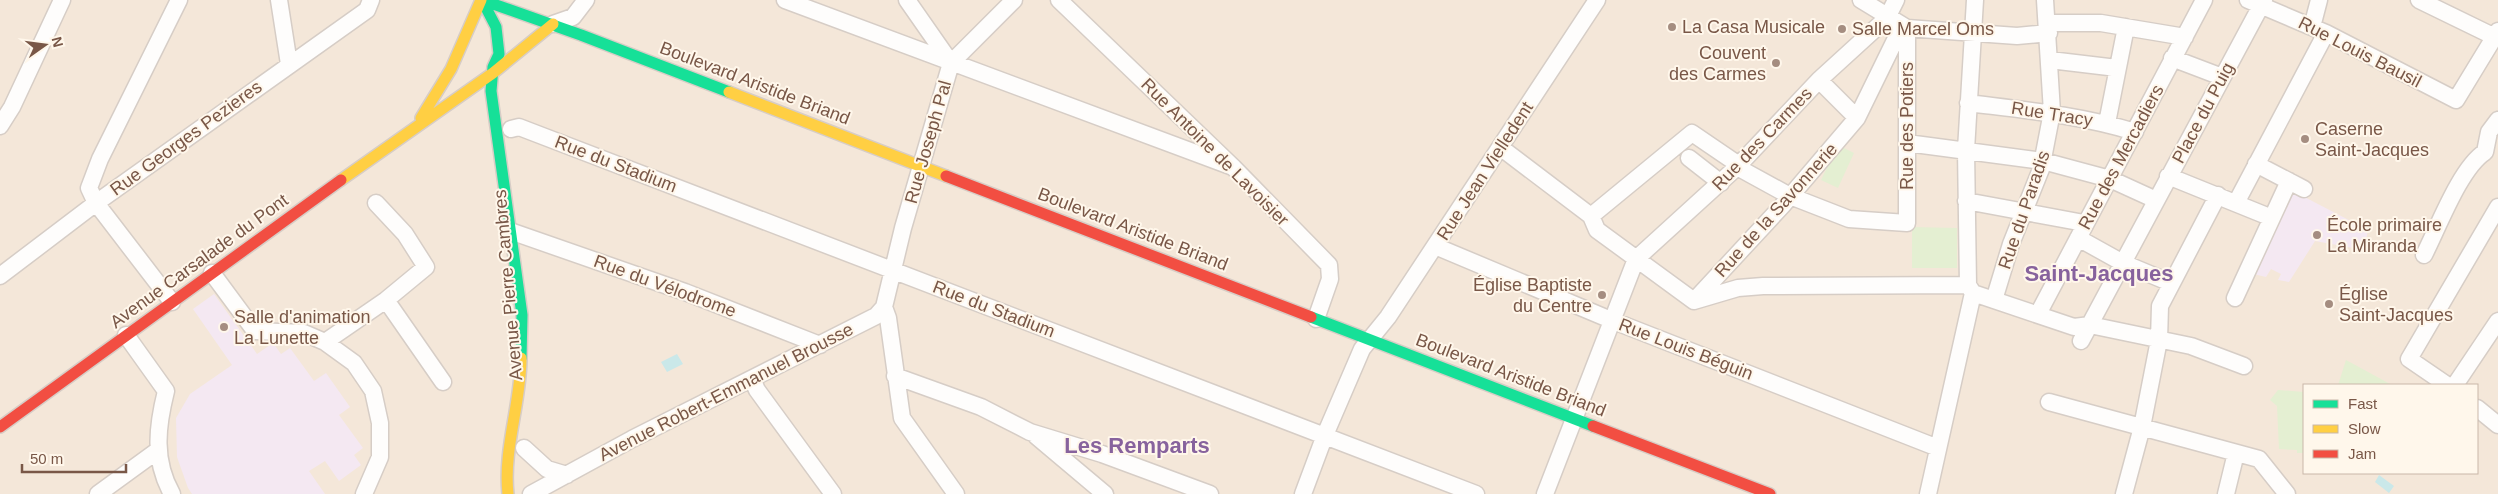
<svg xmlns="http://www.w3.org/2000/svg" width="2498" height="494" font-family="Arial,sans-serif">
  <rect width="100%" height="100%" fill="#f8f2e9"/>
  <path fill="#f4e7d9" fill-rule="evenodd" d="M 0,0 L 2498,0 L 2498,494 L 0,494 ZM 2304,385 L 2477,385 L 2477,473 L 2304,473 Z"/>
  <path fill="#f4e8f2" d="M 2291,190 L 2368,230 L 2364,250 L 2315,241 L 2289,282 L 2278,280 L 2281,274 L 2271,269 L 2266,277 L 2249,273 Z
    M 214,294 L 257,354 L 273,343 L 281,354 L 290,348 L 314,381 L 326,373 L 350,407 L 339,415 L 363,448 L 354,455 L 361,465 L 339,481 L 325,461 L 309,471 L 325,494 L 192,494 L 188,488 L 177,457 L 176,418 L 190,394 L 232,365 L 193,309 Z"/>
  <path fill="#e4efd2" d="M 1838,145 L 1854,153 L 1838,188 L 1821,180 Z
    M 1912,227 L 1957,228 L 1957,268 L 1912,268 Z
    M 2346,360 L 2392,385 L 2338,385 Z
    M 2278,390 L 2304,392 L 2304,453 L 2297,453 L 2297,450 L 2279,449 L 2277,406 L 2270,400 Z"/>
  <path fill="#cae8e9" d="M 677,354 L 683,364 L 667,372 L 661,362 Z
    M 2379,475 L 2394,486 L 2389,493 L 2375,482 Z"/>
  <g fill="none" stroke-linecap="round" stroke-linejoin="round">
    <defs>
      <path id="street" d="M 279,0 L 289,64
        M 785,0 L 1233,167
        M 907,0 L 951,63
        M 1059,0 L 1233,167 L 1329,265 L 1330,279 L 1316,319
        M 1861,0 L 1907,28 L 2017,36 L 2049,33
        M 1975,0 L 1966,150 L 1968,285 L 1973,293 L 2074,327 L 2090,325 L 2191,346 L 2244,366
        M 2248,0 L 2326,33 L 2456,100 L 2498,31
        M 2419,0 L 2495,37
        M 2048,23 L 2101,23 L 2185,37
        M 553,24 L 573,17 L 586,0
        M 2312,27 L 2319,0
        M 2172,58 L 2222,77
        M 2050,60 L 2117,68
        M 1819,80 L 1857,118 L 1902,26
        M 1968,103 C 2024,110 2080,115 2135,132
        M 2107,123 L 2126,27
        M 0,126 L 12,107 L 62,0
        M 511,129 L 519,127 L 1476,494
        M 1907,143 L 2043,161 L 2110,179 L 2156,200
        M 1500,147 L 1591,216 L 1597,230 L 1694,301 L 1738,288 L 1763,286 L 1968,285
        M 1689,158 L 1721,183
        M 2256,164 L 2304,189
        M 1737,167 L 1790,196 L 1849,219 L 1907,223 L 1907,28
        M 2168,176 L 2272,218
        M 1966,201 L 2084,223
        M 2236,203 L 2326,33
        M 1591,216 L 1692,133 L 1739,165
        M 510,231 L 685,292 L 820,345
        M 2078,238 L 2123,263 L 2171,283
        M 1435,246 L 1611,320 L 1938,448
        M 2424,255 C 2438,228 2460,168 2485,152 L 2489,132 L 2498,120
        M 212,273 L 255,331 L 304,333 L 325,342 L 354,363 L 373,391 L 380,423 L 380,457 L 364,494
        M 0,276 L 96,203 L 367,10 L 371,0
        M 2235,298 L 2289,181
        M 386,300 L 443,382
        M 1994,300 L 2011,244 L 2041,169 L 2052,112 L 2045,0
        M 1694,301 L 1782,206 L 1857,118
        M 172,302 L 96,203 L 89,188 L 100,159 L 179,0
        M 884,307 L 888,318 L 902,418 L 956,494
        M 2038,314 L 2204,0
        M 126,335 L 166,391 C 157,427 153,460 172,494
        M 2081,341 L 2264,0
        M 325,342 L 386,300 L 426,267 L 405,234 L 376,203
        M 895,376 L 981,407 L 1030,432 L 1102,454 L 1210,494
        M 752,379 L 757,390 L 833,494
        M 2447,385 L 2409,359 L 2498,207
        M 2455,385 L 2498,321
        M 2049,402 L 2259,459 L 2287,494
        M 2477,408 L 2498,425
        M 1036,436 L 1105,494
        M 524,448 L 547,469 L 567,475
        M 98,494 L 157,451
        M 531,494 L 632,439 L 876,316 L 884,307 L 903,228 L 951,63 L 1014,0
        M 1303,494 L 1325,435 L 1362,349 L 1388,317 L 1597,0
        M 1545,494 L 1636,259 L 1737,167 L 1819,80 L 1887,18 L 1896,0
        M 1928,494 L 1973,293
        M 2124,494 L 2142,427 L 2159,340 L 2160,306 L 2218,195
        M 2226,494 L 2236,453"/>
      <path id="fast" d="M 482,0 L 581,35 L 729,92
        M 482,0 L 496,27 L 499,54 L 493,67 L 491,91 L 522,315 L 521,358
        M 1311,317 L 1593,426"/>
      <path id="slow" d="M 729,92 L 946,176
        M 421,118 L 451,69 L 481,0
        M 341,180 L 493,73 L 553,24
        M 508,494 C 503,449 521,403 521,358"/>
      <path id="jam" d="M 946,176 L 1311,317
        M 1593,426 L 1770,494
        M 0,427 L 341,180"/>
    </defs>
    <use href="#street" stroke="#d6cdc6" stroke-width="19"/>
    <use href="#fast" stroke="#d7cdc6" stroke-width="14"/>
    <use href="#slow" stroke="#d7cdc6" stroke-width="14"/>
    <use href="#jam" stroke="#d7cdc6" stroke-width="14"/>
    <use href="#street" stroke="#fefdfc" stroke-width="16"/>
    <use href="#fast" stroke="#16e098" stroke-width="11"/>
    <use href="#slow" stroke="#ffcf43" stroke-width="11"/>
    <use href="#jam" stroke="#f24e42" stroke-width="11"/>
  </g>
  <g fill="#a58d80" stroke="#fff7eb" stroke-width="2">
    <circle cx="1672" cy="27" r="5"/>
    <circle cx="1842" cy="29" r="5"/>
    <circle cx="1776" cy="63" r="5"/>
    <circle cx="2305" cy="139" r="5"/>
    <circle cx="2317" cy="235" r="5"/>
    <circle cx="1602" cy="295" r="5"/>
    <circle cx="2329" cy="304" r="5"/>
    <circle cx="224" cy="327" r="5"/>
  </g>
  <g text-anchor="middle" dominant-baseline="central" stroke-width="4" stroke-linejoin="round" paint-order="stroke">
    <g font-size="18" fill="#795747" stroke="#fff7eb" text-anchor="start">
      <text x="1682" y="27">La Casa Musicale</text>
      <text x="1852" y="29">Salle Marcel Oms</text>
      <text x="1766" y="53" text-anchor="end">Couvent<tspan x="1766" dy="21">des Carmes</tspan></text>
      <text x="2315" y="129">Caserne<tspan x="2315" dy="21">Saint-Jacques</tspan></text>
      <text x="2327" y="225">École primaire<tspan x="2327" dy="21">La Miranda</tspan></text>
      <text x="1592" y="285" text-anchor="end">Église Baptiste<tspan x="1592" dy="21">du Centre</tspan></text>
      <text x="2339" y="294">Église<tspan x="2339" dy="21">Saint-Jacques</tspan></text>
      <text x="234" y="317">Salle d'animation<tspan x="234" dy="21">La Lunette</tspan></text>
    </g>
    <g font-size="18" fill="#795747" stroke="#fff7eb">
      <text transform="translate(2360 52) rotate(27)">Rue Louis Bausil</text>
      <text transform="translate(755 83) rotate(21)">Boulevard Aristide Briand</text>
      <text transform="translate(2203 113) rotate(-62)">Place du Puig</text>
      <text transform="translate(2052 114) rotate(9)">Rue Tracy</text>
      <text transform="translate(1907 126) rotate(-90)">Rue des Potiers</text>
      <text transform="translate(186 138) rotate(-36)">Rue Georges Pezieres</text>
      <text transform="translate(1762 139) rotate(-46)">Rue des Carmes</text>
      <text transform="translate(928 142) rotate(-74)">Rue Joseph Pal</text>
      <text transform="translate(1215 152) rotate(45)">Rue Antoine de Lavoisier</text>
      <text transform="translate(2121 157) rotate(-62)">Rue des Mercadiers</text>
      <text transform="translate(616 164) rotate(21)">Rue du Stadium</text>
      <text transform="translate(1485 171) rotate(-57)">Rue Jean Vielledent</text>
      <text transform="translate(1776 210) rotate(-48)">Rue de la Savonnerie</text>
      <text transform="translate(2024 210) rotate(-71)">Rue du Paradis</text>
      <text transform="translate(1133 229) rotate(21)">Boulevard Aristide Briand</text>
      <text transform="translate(199 261) rotate(-36)">Avenue Carsalade du Pont</text>
      <text transform="translate(508 285) rotate(-95)">Avenue Pierre Cambres</text>
      <text transform="translate(665 286) rotate(20)">Rue du Vélodrome</text>
      <text transform="translate(994 309) rotate(21)">Rue du Stadium</text>
      <text transform="translate(1686 349) rotate(21)">Rue Louis Béguin</text>
      <text transform="translate(1511 375) rotate(21)">Boulevard Aristide Briand</text>
      <text transform="translate(726 392) rotate(-27)">Avenue Robert-Emmanuel Brousse</text>
    </g>
    <g font-size="22" font-weight="bold" fill="#87629d" stroke="#fff7eb">
      <text x="2099" y="273">Saint-Jacques</text>
      <text x="1137" y="445">Les Remparts</text>
    </g>
  </g>
  <rect x="2303" y="384" width="175" height="90" fill="#fff7eb" stroke="#c9b7a9"/>
  <rect x="2313" y="400" width="25" height="8" fill="#16e098" stroke="#c9b7a9"/>
  <text x="2348" y="409" font-size="15" fill="#795747">Fast</text>
  <rect x="2313" y="425" width="25" height="8" fill="#ffcf43" stroke="#c9b7a9"/>
  <text x="2348" y="434" font-size="15" fill="#795747">Slow</text>
  <rect x="2313" y="450" width="25" height="8" fill="#f24e42" stroke="#c9b7a9"/>
  <text x="2348" y="459" font-size="15" fill="#795747">Jam</text>
  <g transform="translate(45 45) rotate(76)" stroke="#fff7eb" stroke-width="4" paint-order="stroke">
  <path d="M0-4L9 19L0 12L-9 19Z" fill="#795747"/>
  <text y="-8" font-size="14" font-weight="bold" text-anchor="middle" fill="#795747">N</text>
  </g>
  <path d="M22 464v8h104v-8" fill="none" stroke="#795747" stroke-width="2.5"/>
  <text x="30" y="464" font-size="15" fill="#795747" stroke="#fff7eb" stroke-width="4" paint-order="stroke">50 m</text>
</svg>
